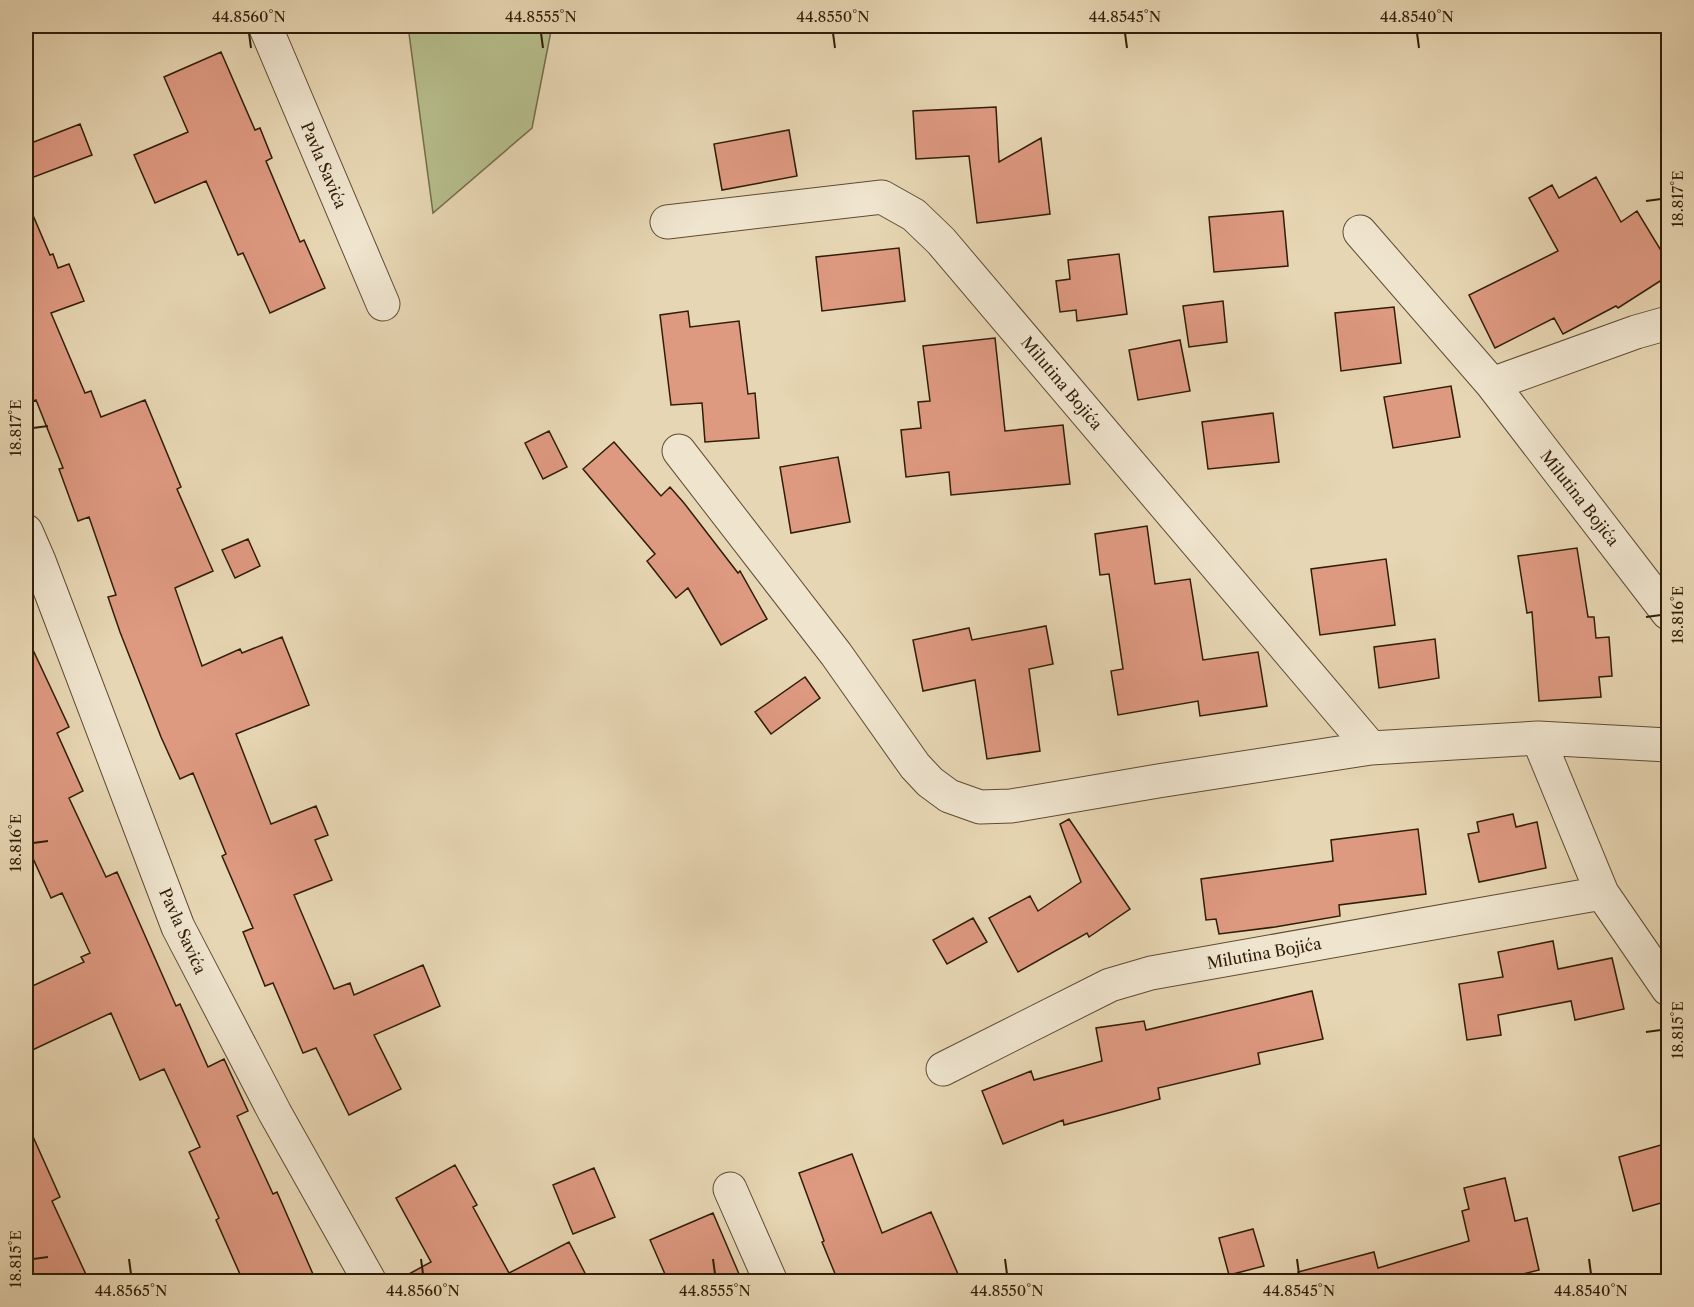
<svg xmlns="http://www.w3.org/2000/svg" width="1694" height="1307" font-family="'Libre Caslon Text',serif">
  <rect width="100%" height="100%" fill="#e7d6b3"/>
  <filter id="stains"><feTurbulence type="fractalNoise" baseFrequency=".00333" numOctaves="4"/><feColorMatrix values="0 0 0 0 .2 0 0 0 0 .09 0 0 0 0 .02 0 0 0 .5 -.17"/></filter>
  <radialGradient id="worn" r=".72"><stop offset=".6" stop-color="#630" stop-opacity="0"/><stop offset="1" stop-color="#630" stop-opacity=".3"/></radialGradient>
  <path fill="#b6bd8c" stroke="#736d4a" stroke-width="1.5" d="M 408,26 L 552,26 L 532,128 L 433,213 Z"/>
  <path fill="#de9981" stroke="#301d07" stroke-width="1.5" d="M 221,52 L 255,130 L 260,128 L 272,158 L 266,161 L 300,242 L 304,240 L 325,288 L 270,313 L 243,253 L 238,255 L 206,181 L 155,203 L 134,155 L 188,132 L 164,77 Z
    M 996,107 L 999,162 L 1041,138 L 1050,214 L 977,223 L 969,156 L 916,159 L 913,111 Z
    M 80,124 L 92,155 L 26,180 L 26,145 Z
    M 789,130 L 797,176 L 722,190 L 714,144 Z
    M 1596,177 L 1621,222 L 1637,211 L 1668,262 L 1668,276 L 1618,308 L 1616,306 L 1563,334 L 1554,318 L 1495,348 L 1469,295 L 1558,251 L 1529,198 L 1552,185 L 1559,198 Z
    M 26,199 L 50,255 L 53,254 L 58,268 L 69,264 L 84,301 L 51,313 L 85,393 L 91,391 L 101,417 L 145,400 L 181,487 L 177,489 L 213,571 L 175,588 L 202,666 L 240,649 L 242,653 L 282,637 L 309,705 L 236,734 L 271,824 L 316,806 L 328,835 L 315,840 L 332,880 L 294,895 L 334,989 L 350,983 L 354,995 L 423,965 L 440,1006 L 374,1035 L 401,1089 L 349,1115 L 316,1048 L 303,1053 L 273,983 L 265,986 L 243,932 L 253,928 L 222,856 L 226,854 L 193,773 L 180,779 L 161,737 L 120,632 L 108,597 L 116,595 L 89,517 L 78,521 L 59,469 L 63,468 L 36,400 L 26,404 Z
    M 1283,211 L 1288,266 L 1214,272 L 1209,217 Z
    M 899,248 L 905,301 L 822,311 L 816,257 Z
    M 1119,254 L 1127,314 L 1077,321 L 1076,310 L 1060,312 L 1056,281 L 1070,279 L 1068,260 Z
    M 1223,301 L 1227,342 L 1189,347 L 1183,306 Z
    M 1394,307 L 1401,363 L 1341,371 L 1335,313 Z
    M 688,311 L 690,327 L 739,321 L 748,394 L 755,393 L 759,438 L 705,442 L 702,403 L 671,405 L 660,315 Z
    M 995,338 L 1005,431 L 1063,425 L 1070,484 L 951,495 L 949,472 L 906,477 L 901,430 L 921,428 L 918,402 L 930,401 L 923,346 Z
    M 1180,340 L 1190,391 L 1138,400 L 1129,350 Z
    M 1451,386 L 1460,437 L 1393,448 L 1384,397 Z
    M 1273,413 L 1279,462 L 1208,469 L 1202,422 Z
    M 549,431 L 567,467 L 543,479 L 525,443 Z
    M 614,442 L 661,496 L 670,487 L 684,503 L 738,573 L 740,571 L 767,619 L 721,645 L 688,588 L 676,598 L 647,561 L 655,554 L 583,469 Z
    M 838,457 L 850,522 L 791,533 L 780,467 Z
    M 1147,526 L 1155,584 L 1190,579 L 1203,660 L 1258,652 L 1267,706 L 1200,716 L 1198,701 L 1118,715 L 1111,671 L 1123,669 L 1109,574 L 1100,575 L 1095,534 Z
    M 248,539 L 260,566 L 235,578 L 222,550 Z
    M 1577,548 L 1588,617 L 1594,617 L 1596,638 L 1609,637 L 1612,676 L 1599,677 L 1601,697 L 1539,701 L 1532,612 L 1527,613 L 1518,556 Z
    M 1386,559 L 1395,625 L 1320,635 L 1311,569 Z
    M 1046,626 L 1053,664 L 1029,669 L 1040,751 L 987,759 L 975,680 L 923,691 L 913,640 L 969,628 L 972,640 Z
    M 26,635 L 69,727 L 57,733 L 83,791 L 69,798 L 106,877 L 117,872 L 176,1006 L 180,1004 L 208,1067 L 224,1059 L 248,1111 L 237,1116 L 273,1194 L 277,1192 L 316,1281 L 243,1281 L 216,1220 L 219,1218 L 189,1152 L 200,1147 L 164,1069 L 140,1080 L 111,1013 L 26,1053 L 26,989 L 84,962 L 81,957 L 90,953 L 62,893 L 51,898 L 26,843 Z
    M 1435,639 L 1439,678 L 1379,688 L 1374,647 Z
    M 805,677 L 820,698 L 771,734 L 755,712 Z
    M 1513,814 L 1516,827 L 1537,822 L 1546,868 L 1479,882 L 1468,834 L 1479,832 L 1477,822 Z
    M 1069,819 L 1130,909 L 1089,937 L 1087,933 L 1018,972 L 989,918 L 1030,896 L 1038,911 L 1081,882 L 1060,824 Z
    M 1418,829 L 1426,894 L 1339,905 L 1340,916 L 1275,927 L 1219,934 L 1216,919 L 1206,920 L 1201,879 L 1333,861 L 1331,840 Z
    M 973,918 L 987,942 L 947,964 L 933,940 Z
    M 1553,941 L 1558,969 L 1612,958 L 1624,1009 L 1575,1020 L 1571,1001 L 1498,1015 L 1501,1035 L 1467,1040 L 1459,984 L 1503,977 L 1498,952 Z
    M 1312,991 L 1323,1039 L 1258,1053 L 1260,1064 L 1158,1088 L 1160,1099 L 1064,1125 L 1063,1120 L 1003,1144 L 982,1091 L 1031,1071 L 1034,1080 L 1102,1061 L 1096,1028 L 1144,1021 L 1146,1030 Z
    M 26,1121 L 60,1197 L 52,1201 L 89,1281 L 26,1281 Z
    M 1668,1143 L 1668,1201 L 1633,1211 L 1619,1157 Z
    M 852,1154 L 882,1233 L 931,1212 L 961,1281 L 838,1281 L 822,1242 L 824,1241 L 799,1173 Z
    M 455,1165 L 477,1205 L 473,1207 L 509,1273 L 569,1242 L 589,1281 L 396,1281 L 431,1262 L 396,1198 Z
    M 594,1168 L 615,1217 L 573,1234 L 553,1185 Z
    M 1505,1178 L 1515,1221 L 1527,1218 L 1539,1270 L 1515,1276 L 1516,1281 L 1299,1281 L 1298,1272 L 1374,1252 L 1378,1268 L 1469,1241 L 1462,1211 L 1469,1209 L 1464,1188 Z
    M 713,1213 L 742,1281 L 668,1281 L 650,1240 Z
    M 1253,1229 L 1264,1266 L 1229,1275 L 1219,1238 Z"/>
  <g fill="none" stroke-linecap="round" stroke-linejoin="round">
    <defs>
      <path id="street" d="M 265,26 L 383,304
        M 667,222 L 882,197 L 914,215 L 941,241 L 1371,748
        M 1360,232 L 1492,384 L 1668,613
        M 1492,384 L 1636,332 L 1668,323
        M 679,451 L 836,654 L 915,766 L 930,782 L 949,796 L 980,807 L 1011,806 L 1158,781 L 1371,748 L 1538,738 L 1668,745
        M 26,531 L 39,561 L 178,927 L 275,1113 L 370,1282
        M 1538,738 L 1602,893 L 1668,989
        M 943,1069 L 1110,985 L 1151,973 L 1602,893
        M 730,1189 L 771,1282"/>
    </defs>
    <use href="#street" stroke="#5e4b32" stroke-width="35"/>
    <use href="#street" stroke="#efe4ce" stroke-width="33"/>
  </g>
  <path fill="none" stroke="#301d07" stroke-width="2" d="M 249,33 L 251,48M 541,33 L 543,48M 833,33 L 835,48M 1125,33 L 1127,48M 1417,33 L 1419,48M 1646,201 L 1661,199M 33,428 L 48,426M 1646,617 L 1661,615M 33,843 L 48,841M 1646,1032 L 1661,1030M 33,1259 L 48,1257M 129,1259 L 131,1274M 421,1259 L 423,1274M 713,1259 L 715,1274M 1005,1259 L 1007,1274M 1297,1259 L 1299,1274M 1589,1259 L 1591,1274"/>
  <g text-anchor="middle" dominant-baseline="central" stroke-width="4.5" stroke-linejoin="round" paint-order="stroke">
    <g font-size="16" fill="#301d07" stroke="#efe4ce">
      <text transform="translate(324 165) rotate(67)">Pavla Savića</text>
      <text transform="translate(1062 383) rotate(50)">Milutina Bojića</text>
      <text transform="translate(1580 498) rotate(52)">Milutina Bojića</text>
      <text transform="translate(183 931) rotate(66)">Pavla Savića</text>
      <text transform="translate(1264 953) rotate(-10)">Milutina Bojića</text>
    </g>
  </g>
  <rect width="1694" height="1307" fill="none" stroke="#e7d6b3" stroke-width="66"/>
  <rect x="33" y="33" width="1628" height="1241" fill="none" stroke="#301d07" stroke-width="2"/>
  <g font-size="15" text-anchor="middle" fill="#301d07">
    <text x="249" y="22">44.8560°N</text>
    <text x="541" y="22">44.8555°N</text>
    <text x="833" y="22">44.8550°N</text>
    <text x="1125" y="22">44.8545°N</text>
    <text x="1417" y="22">44.8540°N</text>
    <text transform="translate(1678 199) rotate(-90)" y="5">18.817°E</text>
    <text transform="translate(16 428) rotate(-90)" y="5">18.817°E</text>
    <text transform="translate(1678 615) rotate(-90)" y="5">18.816°E</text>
    <text transform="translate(16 843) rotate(-90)" y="5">18.816°E</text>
    <text transform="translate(1678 1030) rotate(-90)" y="5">18.815°E</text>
    <text transform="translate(16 1259) rotate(-90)" y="5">18.815°E</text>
    <text x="131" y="1296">44.8565°N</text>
    <text x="423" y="1296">44.8560°N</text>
    <text x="715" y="1296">44.8555°N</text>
    <text x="1007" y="1296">44.8550°N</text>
    <text x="1299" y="1296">44.8545°N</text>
    <text x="1591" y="1296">44.8540°N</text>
  </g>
  <rect width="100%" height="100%" filter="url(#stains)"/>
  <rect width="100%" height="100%" fill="url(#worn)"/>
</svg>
